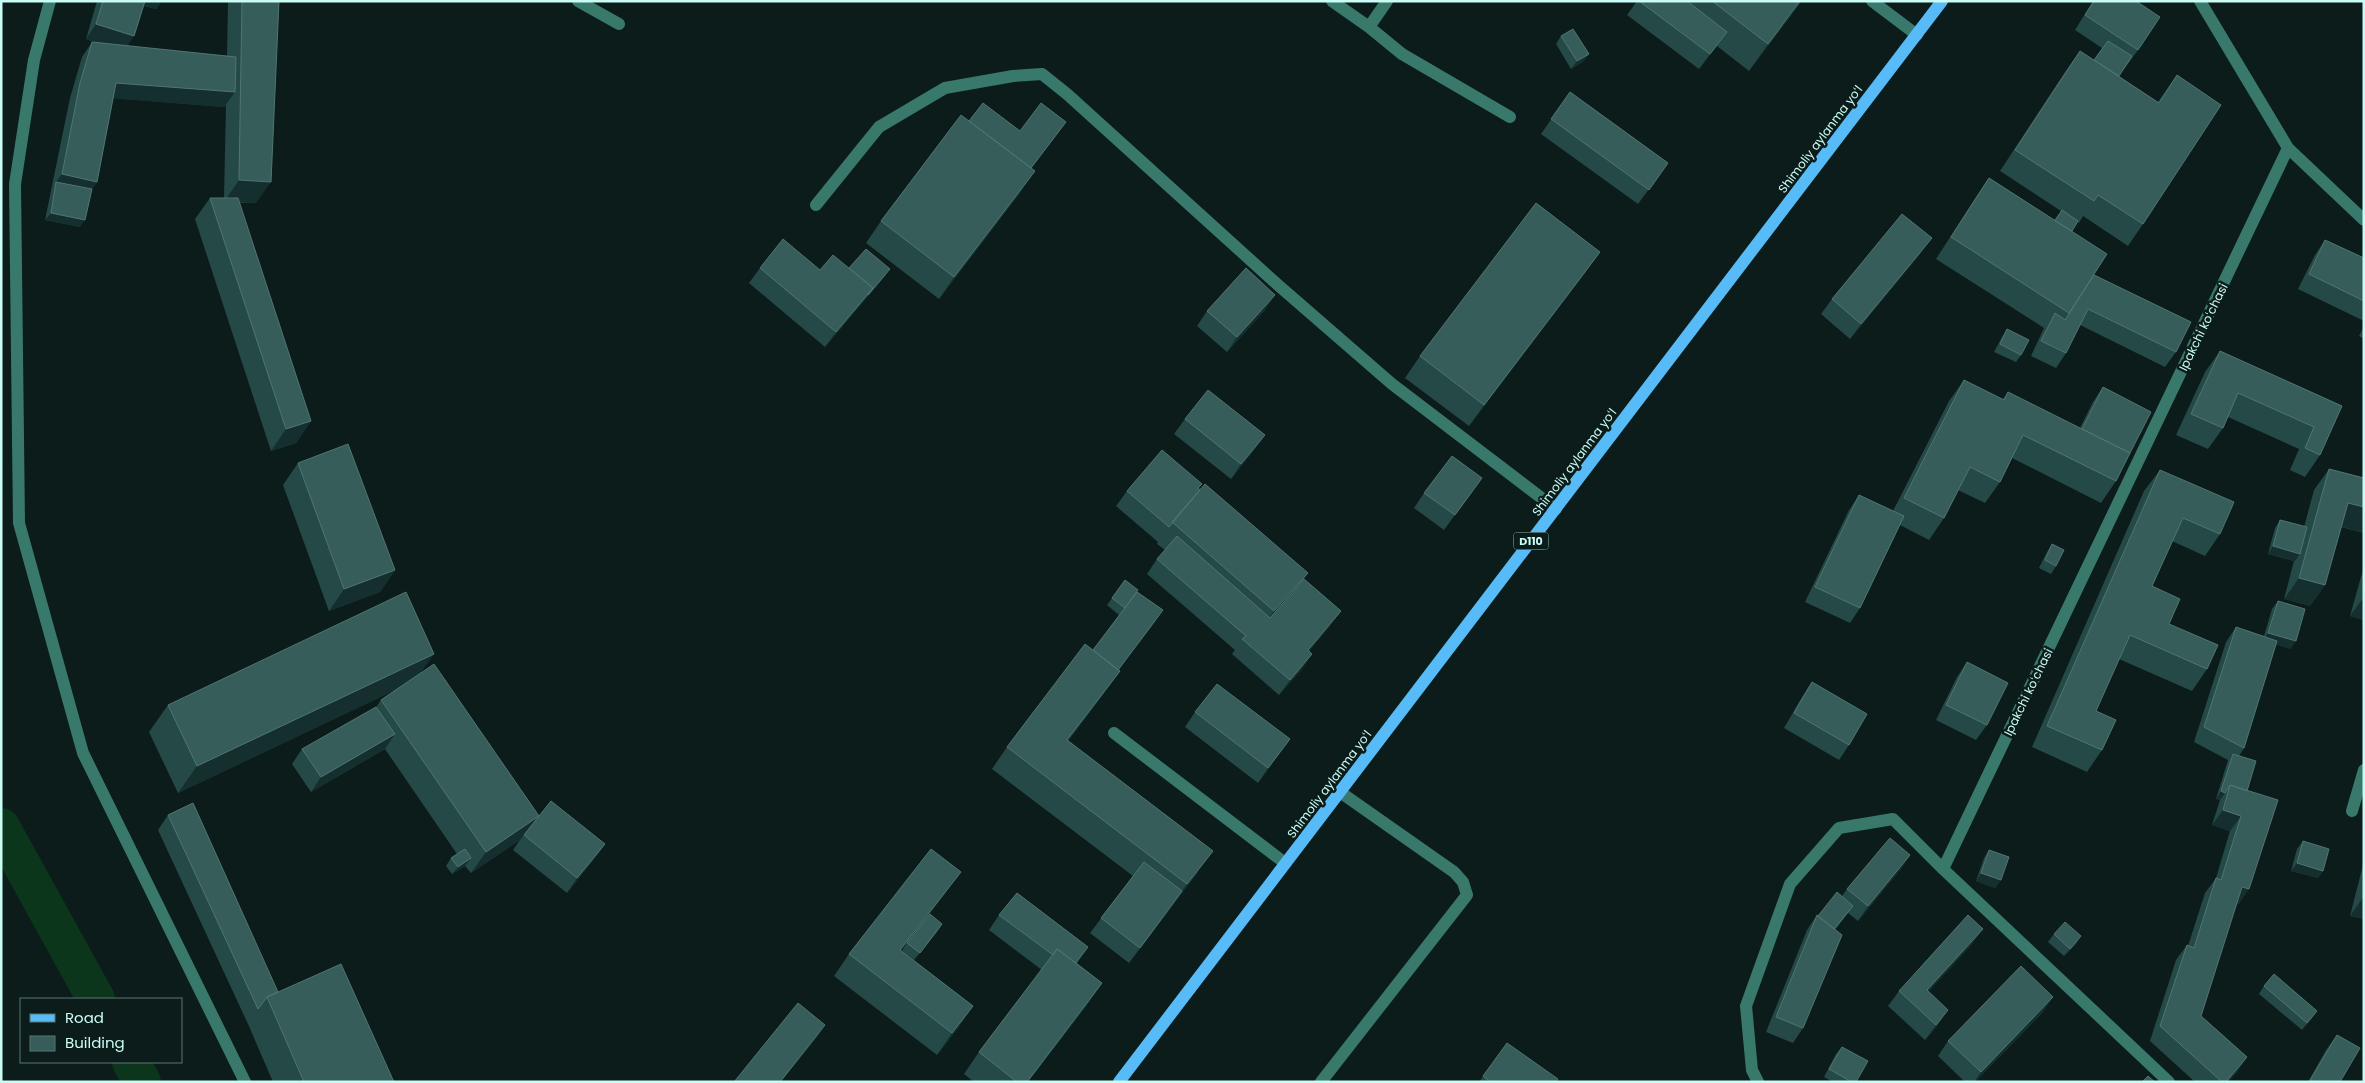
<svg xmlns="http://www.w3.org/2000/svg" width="2365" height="1083" font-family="Poppins,sans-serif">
  <rect width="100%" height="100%" fill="#0c1c1b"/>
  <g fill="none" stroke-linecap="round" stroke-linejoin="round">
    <path stroke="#0b361b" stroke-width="38" d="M 1,827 L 96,999
      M 131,1062 L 142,1082"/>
    <path stroke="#39796b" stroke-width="12" d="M 50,1 L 34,60 L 15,184 L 19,523 L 83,753 L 245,1082
      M 578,1 L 619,24
      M 1332,1 L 1369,27 L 1402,54 L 1510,117
      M 1872,1 L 1917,35
      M 2200,1 L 2288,148 L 2364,220
      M 1369,27 L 1387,1
      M 816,205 L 879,127 L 945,88 L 1013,76 L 1042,74 L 1067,94 L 1278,285 L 1392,384 L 1556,509
      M 1114,733 L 1285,863
      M 2352,811 L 2364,770
      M 1943,869 L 2169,1082
      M 1321,1082 L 1467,895 L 1463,882 L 1454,872 L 1340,792
      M 1758,1082 L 1752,1070 L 1746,1006 L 1790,884 L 1839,828 L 1893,819 L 1943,869 L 2288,148"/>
    <path stroke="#56bbf7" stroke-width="12" d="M 1119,1082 L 1942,1"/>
  </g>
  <path fill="#254947" d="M 97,1 L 162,1 L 156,9 L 144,6 L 127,46 L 227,56 L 228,1 L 279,1 L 256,203 L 239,203 L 311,421 L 296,443 L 271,451 L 195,219 L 210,198 L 224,198 L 226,105 L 224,107 L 113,98 L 97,182 L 92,189 L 80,227 L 45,220 L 70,98 L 82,57 L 92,42 L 97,43 L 86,39 Z
    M 1637,1 L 1802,1 L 1749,71 L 1717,46 L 1699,69 L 1627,15 Z
    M 2093,1 L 2136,1 L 2138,50 L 2119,76 L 2158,102 L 2177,75 L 2143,224 L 2128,246 L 2083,216 L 2079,223 L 2078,222 L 2072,231 L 2094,275 L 2176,352 L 2165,367 L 2080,325 L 2066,353 L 2056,368 L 2031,356 L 2044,328 L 1936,259 L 1974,200 L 1989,178 L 2054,220 L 2061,211 L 2000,171 L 2065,72 L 2080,51 L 2094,60 L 2102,48 L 2075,30 Z
    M 1561,36 L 1589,54 L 1583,62 L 1571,69 L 1556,44 Z
    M 1570,92 L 1668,163 L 1638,204 L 1541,134 Z
    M 1020,131 L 1055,137 L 1031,168 L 1020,193 L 939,299 L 866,243 L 881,221 Z
    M 2325,240 L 2364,258 L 2364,321 L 2298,289 L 2315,255 Z
    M 1600,252 L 1585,273 L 1469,426 L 1405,378 L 1420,356 Z
    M 1921,253 L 1850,339 L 1821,314 L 1832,299 Z
    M 760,268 L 820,270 L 849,268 L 885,276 L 825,347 L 749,283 Z
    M 1265,310 L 1227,352 L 1197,326 L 1207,311 Z
    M 2364,326 L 2364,339 L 2359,336 Z
    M 2007,329 L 2021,355 L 2016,362 L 1994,352 L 2002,337 Z
    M 2220,351 L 2342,406 L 2320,455 L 2305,477 L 2290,470 L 2299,449 L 2228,417 L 2223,428 L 2208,449 L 2176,435 L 2205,372 Z
    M 1964,380 L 2003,399 L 2008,392 L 2080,428 L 2093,402 L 2103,387 L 2130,453 L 2116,481 L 2101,503 L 2012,458 L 2000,482 L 1985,503 L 1958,490 L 1944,518 L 1929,540 L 1900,525 L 1860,608 L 1850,623 L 1805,602 L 1849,510 L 1859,495 L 1893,511 L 1949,401 Z
    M 1185,419 L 1265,435 L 1254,450 L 1231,479 L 1174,434 Z
    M 298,463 L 395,570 L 380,592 L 329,611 L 283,485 Z
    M 2329,469 L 2364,478 L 2364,533 L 2341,527 L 2325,585 L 2310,606 L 2284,599 L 2294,561 L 2268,554 L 2275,528 L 2280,520 L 2304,527 L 2314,490 Z
    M 2160,470 L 2220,534 L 2205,556 L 2172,541 L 2152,586 L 2169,624 L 2207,669 L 2192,691 L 2119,659 L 2096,711 L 2102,750 L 2087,772 L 2032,747 L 2144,491 Z
    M 1482,478 L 1444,530 L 1414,508 L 1424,493 Z
    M 1198,489 L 1308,573 L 1303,579 L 1330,626 L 1309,651 L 1302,669 L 1279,695 L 1232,654 L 1235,650 L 1147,574 L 1157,559 L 1165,550 L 1157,544 L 1158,542 L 1116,506 L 1127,491 Z
    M 2052,544 L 2056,566 L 2051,574 L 2039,568 L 2047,552 Z
    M 2364,566 L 2364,620 L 2350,616 Z
    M 1125,580 L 1137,592 L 1163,610 L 1118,670 L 1120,671 L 1104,693 L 1068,741 L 1198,872 L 1129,963 L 1090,933 L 1133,876 L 992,769 L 1007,747 L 1093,650 L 1119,615 L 1107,605 Z
    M 2278,601 L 2291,649 L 2276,644 L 2244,748 L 2239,756 L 2247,791 L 2239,904 L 2236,903 L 2201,1016 L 2247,1057 L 2237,1072 L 2228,1082 L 2195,1082 L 2150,1041 L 2176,960 L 2187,945 L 2188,946 L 2205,893 L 2216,878 L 2230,831 L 2212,825 L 2220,800 L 2216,799 L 2228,760 L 2194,742 L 2226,642 L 2236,627 L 2264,636 L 2272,609 Z
    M 1967,662 L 1987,725 L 1976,740 L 1936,720 L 1957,677 Z
    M 421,673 L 539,816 L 605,844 L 594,859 L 567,893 L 513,850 L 520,840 L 471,873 L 465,866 L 452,874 L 446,866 L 451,858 L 457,854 L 385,749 L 311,792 L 292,764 L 302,749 L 376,707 L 381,700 L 395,690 L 178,793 L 149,732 L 168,705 Z
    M 1812,682 L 1849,745 L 1839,760 L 1784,728 L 1802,697 Z
    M 1195,712 L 1290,739 L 1258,783 L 1185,727 Z
    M 168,815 L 278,992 L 394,1082 L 273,1082 L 248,1024 L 158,830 Z
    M 2303,841 L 2323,871 L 2318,878 L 2291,871 L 2297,849 Z
    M 1989,850 L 2001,880 L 1995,888 L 1976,881 L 1984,858 Z
    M 1910,855 L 1900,870 L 1858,921 L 1848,913 L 1835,930 L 1803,1028 L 1793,1043 L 1766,1032 L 1807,930 L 1817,915 L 1818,916 L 1842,896 L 1847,889 Z
    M 2364,861 L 2364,919 L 2350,916 Z
    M 945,893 L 922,924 L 942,924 L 937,932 L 914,960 L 902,951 L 906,944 L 901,951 L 973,1006 L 958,1028 L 937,1055 L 834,976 L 849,954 Z
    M 999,915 L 1077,963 L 1102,983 L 1087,1005 L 1028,1082 L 974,1082 L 964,1074 L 979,1052 L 1042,970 L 989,930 Z
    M 2054,934 L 2081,936 L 2076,944 L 2064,956 L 2048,942 Z
    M 1973,943 L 1928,992 L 1938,1025 L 1925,1040 L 1888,1006 L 1899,991 Z
    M 2264,986 L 2312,1018 L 2302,1030 L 2259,994 Z
    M 2043,1012 L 1975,1082 L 1965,1082 L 1938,1056 L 1948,1041 Z
    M 2337,1035 L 2340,1082 L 2308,1082 L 2326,1050 Z
    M 1507,1043 L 1556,1082 L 1479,1082 Z
    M 1842,1047 L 1856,1082 L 1833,1082 L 1824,1077 L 1836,1054 Z"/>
  <path fill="#142f2e" d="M 141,1 L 162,1 L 156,9 L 139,4 Z
    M 1800,1 L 1802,1 L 1749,71 L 1768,44 Z
    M 96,24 L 134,36 L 124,51 L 86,39 Z
    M 1727,32 L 1717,46 L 1699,69 L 1710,54 Z
    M 1589,54 L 1583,62 L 1571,69 L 1577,61 Z
    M 116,83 L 235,92 L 224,107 L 106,98 Z
    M 1066,122 L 1055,137 L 1015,189 L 1026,174 Z
    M 1035,171 L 1020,193 L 939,299 L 954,277 Z
    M 62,174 L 97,182 L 86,196 L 56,182 Z
    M 239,180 L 271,182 L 256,203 L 224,202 Z
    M 51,213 L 85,220 L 80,227 L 45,220 Z
    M 1932,238 L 1921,253 L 1850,339 L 1861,324 Z
    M 1600,252 L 1585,273 L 1469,426 L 1484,405 Z
    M 890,269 L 885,276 L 825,347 L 836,332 Z
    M 1275,295 L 1265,310 L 1227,352 L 1237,337 Z
    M 311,421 L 296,443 L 271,451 L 286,429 Z
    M 1265,435 L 1254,450 L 1231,479 L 1241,464 Z
    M 1482,478 L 1472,493 L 1444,530 L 1455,515 Z
    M 2348,503 L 2364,507 L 2364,533 L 2333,524 Z
    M 2273,546 L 2300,554 L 2295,561 L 2268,554 Z
    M 395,570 L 380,592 L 329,611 L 344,589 Z
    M 1308,573 L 1293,594 L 1259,632 L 1274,611 Z
    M 2299,578 L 2325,585 L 2310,606 L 2284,599 Z
    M 2364,597 L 2364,620 L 2350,616 Z
    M 1163,610 L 1153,625 L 1103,691 L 1113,676 Z
    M 1341,611 L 1330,626 L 1297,665 L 1308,650 Z
    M 2268,633 L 2296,641 L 2291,649 L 2263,641 Z
    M 434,654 L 415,681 L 178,793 L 197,766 Z
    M 1312,654 L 1302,669 L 1279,695 L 1290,680 Z
    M 1120,671 L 1104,693 L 1052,762 L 1067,740 Z
    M 395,734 L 385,749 L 311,792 L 321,777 Z
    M 1290,739 L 1279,754 L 1258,783 L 1268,768 Z
    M 2221,791 L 2225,793 L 2220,800 L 2216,799 Z
    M 2223,810 L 2241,816 L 2230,831 L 2212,825 Z
    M 539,816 L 520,840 L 471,873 L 486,852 Z
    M 605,844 L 594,859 L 567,893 L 577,878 Z
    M 1213,851 L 1198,872 L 1129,963 L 1187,884 Z
    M 1910,855 L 1900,870 L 1858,921 L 1868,906 Z
    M 471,858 L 465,866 L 452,874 L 458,867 Z
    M 2297,863 L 2323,871 L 2318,878 L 2291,871 Z
    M 961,872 L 945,893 L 885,972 L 900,950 Z
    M 1981,873 L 2001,880 L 1995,888 L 1976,881 Z
    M 2242,887 L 2249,889 L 2239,904 L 2231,902 Z
    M 2364,896 L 2364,919 L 2350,916 Z
    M 1983,929 L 1973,943 L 1916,1005 L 1927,990 Z
    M 2081,936 L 2076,944 L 2064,956 L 2070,949 Z
    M 1102,983 L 1087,1005 L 1028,1082 L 1027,1082 Z
    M 2053,997 L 2043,1012 L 1975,1082 L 1974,1082 L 1981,1072 Z
    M 973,1006 L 958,1028 L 937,1055 L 952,1033 Z
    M 1948,1010 L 1938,1025 L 1925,1040 L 1936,1025 Z
    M 2317,1011 L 2312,1018 L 2302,1030 L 2307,1023 Z
    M 825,1025 L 815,1040 L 781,1082 L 780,1082 Z
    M 2247,1057 L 2237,1072 L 2228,1082 L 2226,1082 Z"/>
  <path fill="#375d5a" stroke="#4e7672" d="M 103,1 L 145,1 L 134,36 L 96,24 Z
    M 242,1 L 279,1 L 271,182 L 239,180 Z
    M 1639,1 L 1687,1 L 1727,32 L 1710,54 Z
    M 1712,1 L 1800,1 L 1768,44 Z
    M 2094,1 L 2136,1 L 2160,17 L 2138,50 L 2085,15 Z
    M 1573,29 L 1589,54 L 1577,61 L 1561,36 Z
    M 2108,41 L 2132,56 L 2119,76 L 2094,60 Z
    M 92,42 L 236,57 L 235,92 L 116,83 L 97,182 L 62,174 L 80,83 Z
    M 2080,51 L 2159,103 L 2177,75 L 2221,105 L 2143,224 L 2098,195 L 2094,201 L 2015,150 Z
    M 1570,92 L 1668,163 L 1649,190 L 1551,119 Z
    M 983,103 L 1020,131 L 1041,103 L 1066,122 L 1031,168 L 969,121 Z
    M 961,115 L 1035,171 L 954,277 L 881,221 Z
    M 1989,178 L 2107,254 L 2069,313 L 1951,237 Z
    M 56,182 L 92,189 L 85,220 L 51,213 Z
    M 210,198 L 238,198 L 311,421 L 286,429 Z
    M 1536,203 L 1600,252 L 1484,405 L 1420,356 Z
    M 2062,210 L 2078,221 L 2072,231 L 2055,221 Z
    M 1902,214 L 1932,238 L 1861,324 L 1832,299 Z
    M 783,239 L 820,270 L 833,255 L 873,288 L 836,332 L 760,268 Z
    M 2325,240 L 2364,258 L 2364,301 L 2309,274 Z
    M 866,249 L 890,269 L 868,295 L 873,288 L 849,268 Z
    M 1246,268 L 1275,295 L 1237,337 L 1207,311 Z
    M 2094,275 L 2191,322 L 2176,352 L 2088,309 L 2066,353 L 2041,341 L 2055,313 L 2065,320 Z
    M 2007,329 L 2029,340 L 2021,355 L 2000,344 Z
    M 2220,351 L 2342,406 L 2320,455 L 2305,448 L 2314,427 L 2238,393 L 2223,428 L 2191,414 Z
    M 1964,380 L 2004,400 L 2008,392 L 2130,453 L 2116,481 L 2023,435 L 2000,482 L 1970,467 L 1944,518 L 1904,498 Z
    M 2103,387 L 2151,412 L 2130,453 L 2082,429 Z
    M 1208,390 L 1265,435 L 1241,464 L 1185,419 Z
    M 348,444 L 395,570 L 344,589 L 298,463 Z
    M 1162,450 L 1202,484 L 1198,488 L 1200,490 L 1169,527 L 1127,491 Z
    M 1452,456 L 1482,478 L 1455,515 L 1424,493 Z
    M 2329,469 L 2364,478 L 2364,507 L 2348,503 L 2325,585 L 2299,578 Z
    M 2160,470 L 2234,502 L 2220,534 L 2183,518 L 2152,586 L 2180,599 L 2169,624 L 2218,645 L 2207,669 L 2130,635 L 2096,711 L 2116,720 L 2102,750 L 2047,726 Z
    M 1205,484 L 1308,573 L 1274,611 L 1172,522 Z
    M 1859,495 L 1904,516 L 1860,608 L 1815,587 Z
    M 2280,520 L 2307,527 L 2300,554 L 2273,546 Z
    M 1177,536 L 1270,618 L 1304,579 L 1341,611 L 1308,650 L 1312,654 L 1290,680 L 1242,639 L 1246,636 L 1157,559 Z
    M 2052,544 L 2064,550 L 2056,566 L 2045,560 Z
    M 1125,580 L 1138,590 L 1125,608 L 1112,598 Z
    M 406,592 L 434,654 L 197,766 L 168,705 Z
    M 1137,592 L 1163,610 L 1118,670 L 1093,650 Z
    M 2278,601 L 2305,609 L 2296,641 L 2268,633 Z
    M 2236,627 L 2277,641 L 2244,748 L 2204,727 Z
    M 1085,644 L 1120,671 L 1067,740 L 1213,851 L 1187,884 L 1007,747 Z
    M 1967,662 L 2008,683 L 1987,725 L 1946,705 Z
    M 434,664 L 539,816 L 486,852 L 381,700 Z
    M 1812,682 L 1867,714 L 1849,745 L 1794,713 Z
    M 1217,684 L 1290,739 L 1268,768 L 1195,712 Z
    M 376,707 L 395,734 L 321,777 L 302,749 Z
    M 2233,754 L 2256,761 L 2247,791 L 2230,785 L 2225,793 L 2221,791 Z
    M 2230,785 L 2278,800 L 2249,889 L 2242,887 L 2201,1016 L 2247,1057 L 2226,1082 L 2222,1082 L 2160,1026 L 2187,945 L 2194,948 L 2216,878 L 2221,880 L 2241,816 L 2223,810 Z
    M 551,801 L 605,844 L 577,878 L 524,835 Z
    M 193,803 L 278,992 L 267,997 L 258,1009 L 168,815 Z
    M 1890,838 L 1910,855 L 1868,906 L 1847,889 Z
    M 2303,841 L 2329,849 L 2323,871 L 2297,863 Z
    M 465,849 L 471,858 L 458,867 L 451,858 Z
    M 931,849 L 961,872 L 900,950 L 973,1006 L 952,1033 L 849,954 Z
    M 1989,850 L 2009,857 L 2001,880 L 1981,873 Z
    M 1144,862 L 1182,891 L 1140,948 L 1101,918 Z
    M 1837,892 L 1853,906 L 1834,929 L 1818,916 Z
    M 1017,893 L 1088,947 L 1076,963 L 1057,949 L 1053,955 L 999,915 Z
    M 930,914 L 942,924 L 920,953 L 907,943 Z
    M 1817,915 L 1842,935 L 1803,1028 L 1776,1017 Z
    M 1968,915 L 1983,929 L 1927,990 L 1948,1010 L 1936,1025 L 1899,991 Z
    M 2065,922 L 2081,936 L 2070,949 L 2054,934 Z
    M 1057,949 L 1102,983 L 1027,1082 L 1017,1082 L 979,1052 Z
    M 341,964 L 394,1082 L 304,1082 L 267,997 Z
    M 2021,966 L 2053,997 L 1981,1072 L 1948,1041 Z
    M 2274,974 L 2317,1011 L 2307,1023 L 2264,986 Z
    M 798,1003 L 825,1025 L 780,1082 L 734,1082 Z
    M 2337,1035 L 2360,1048 L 2340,1082 L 2309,1082 Z
    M 1507,1043 L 1558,1079 L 1556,1082 L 1490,1082 L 1483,1076 Z
    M 1842,1047 L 1868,1061 L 1856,1082 L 1852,1082 L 1829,1069 Z
    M 2148,1076 L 2155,1082 L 2142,1082 Z"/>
  <g text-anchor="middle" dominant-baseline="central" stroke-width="5" stroke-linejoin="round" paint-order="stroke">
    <rect fill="#0c1c1b" stroke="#90b9b4" stroke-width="1" x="1513.5" y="532.5" width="35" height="17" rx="4"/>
    <g font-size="11" font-weight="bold" fill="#c9fcf5">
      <text x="1531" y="541">D110</text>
    </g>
    <g font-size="12" fill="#c9fcf5" stroke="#0c1c1b">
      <text transform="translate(1820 139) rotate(-53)">Shimoliy aylanma yoʻl</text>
      <text transform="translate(2203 327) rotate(-64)">Ipakchi koʻchasi</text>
      <text transform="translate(1574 462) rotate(-53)">Shimoliy aylanma yoʻl</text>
      <text transform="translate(2028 692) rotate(-64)">Ipakchi koʻchasi</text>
      <text transform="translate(1329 784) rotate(-53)">Shimoliy aylanma yoʻl</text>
    </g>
  </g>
  <rect width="2365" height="1083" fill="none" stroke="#c9fcf5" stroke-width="5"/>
  <rect x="20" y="998" width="162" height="65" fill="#0c1c1b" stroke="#587672"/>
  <rect x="30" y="1014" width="25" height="8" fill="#56bbf7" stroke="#587672"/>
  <text x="65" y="1023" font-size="15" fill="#c9fcf5">Road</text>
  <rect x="30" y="1036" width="25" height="15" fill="#375d5a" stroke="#587672"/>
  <text x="65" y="1048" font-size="15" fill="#c9fcf5">Building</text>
</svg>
